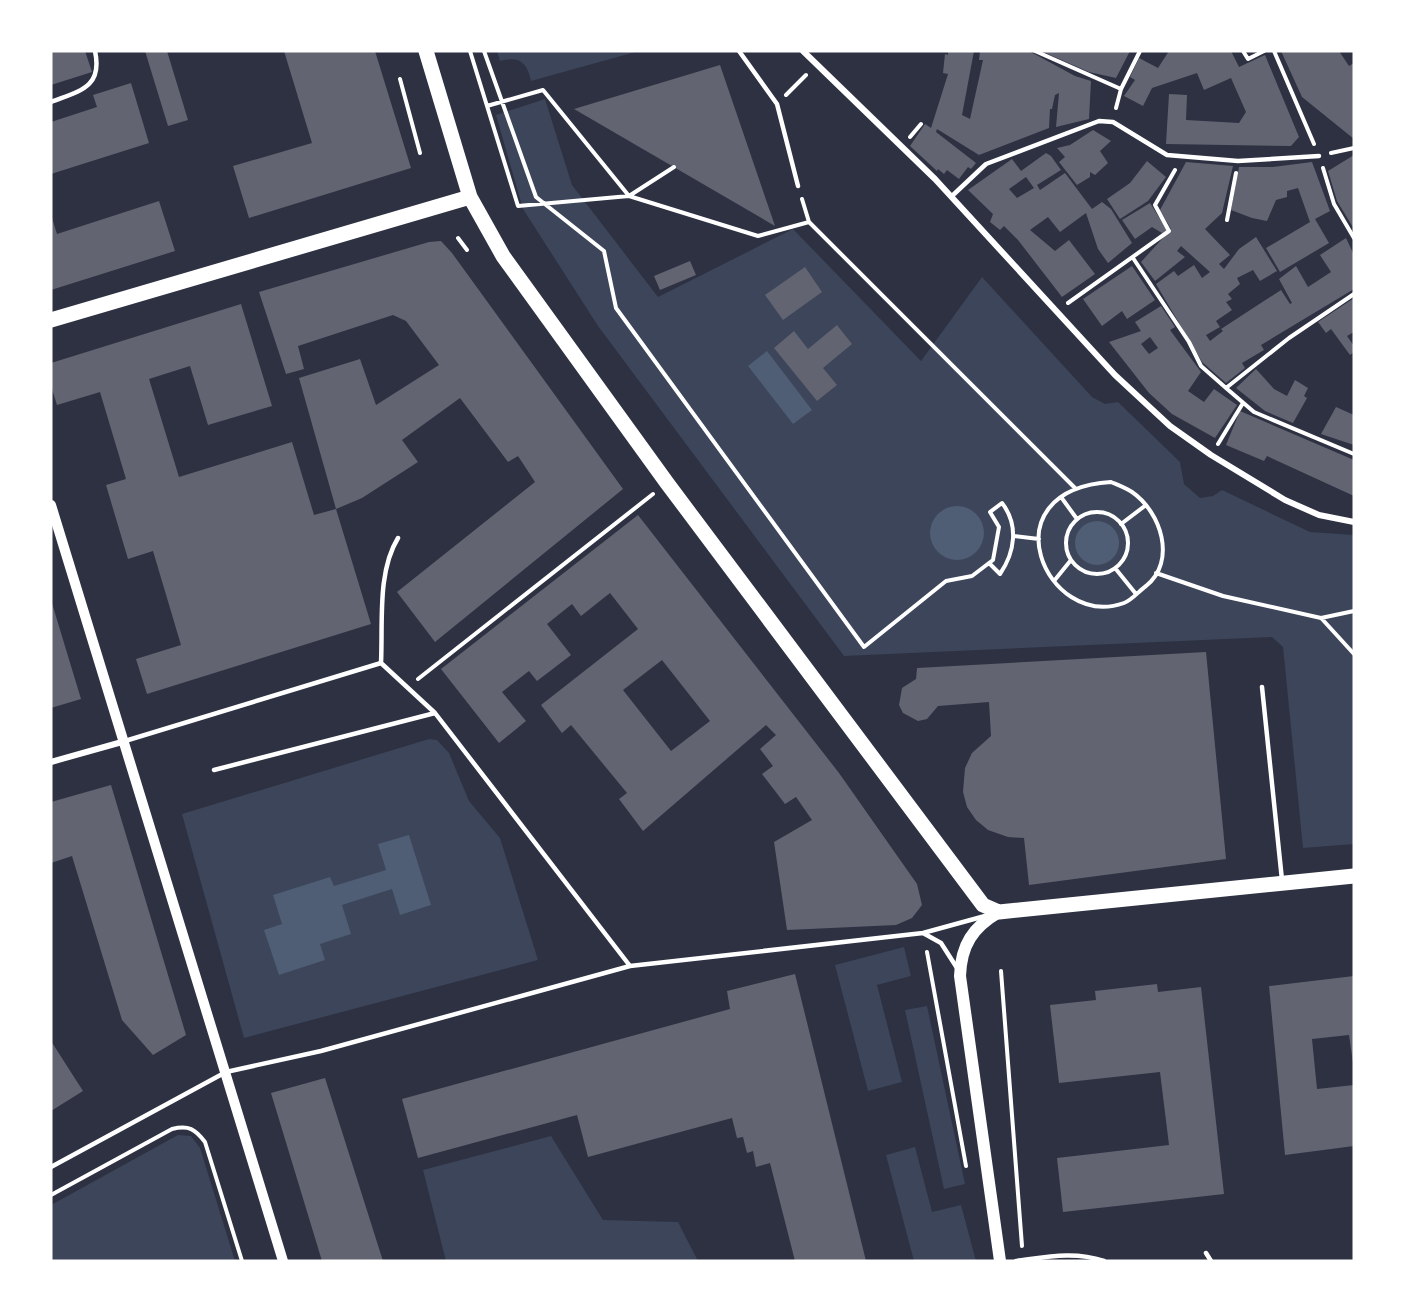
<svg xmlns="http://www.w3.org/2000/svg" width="1405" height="1312" font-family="'Nunito Sans',sans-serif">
  <rect width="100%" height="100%" fill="#2d3142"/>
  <path fill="#3c4559" d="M 497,51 L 639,51 L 531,81 C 527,62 519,56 500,61 Z
    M 545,99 L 572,185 L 658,297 L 793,229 L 921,361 L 982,277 L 1092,397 L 1105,404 L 1118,402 L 1180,462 L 1184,484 L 1200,498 L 1213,496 L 1222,490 L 1310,532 L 1354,535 L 1354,844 L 1303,848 L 1283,647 L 1272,637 L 844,656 L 598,326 L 523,209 L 496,115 Z
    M 429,739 L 437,740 L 449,753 L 469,801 L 500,838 L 538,960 L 244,1038 L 182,814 Z
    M 904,947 L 911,976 L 877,985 L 902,1082 L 868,1091 L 835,965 Z
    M 927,1006 L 965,1184 L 944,1189 L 905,1010 Z
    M 178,1135 L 191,1136 L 200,1148 L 235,1261 L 51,1261 L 51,1205 Z
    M 551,1136 L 603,1220 L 678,1222 L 698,1261 L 446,1261 L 423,1170 Z
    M 915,1147 L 932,1212 L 961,1205 L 976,1261 L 914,1261 L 886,1155 Z"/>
  <path fill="#4f5d75" d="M 767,351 L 812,410 L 793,424 L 748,366 Z
    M930 533a27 27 0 1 1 54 0a27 27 0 1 1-54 0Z
    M1075 543a22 22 0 1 1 44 0a22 22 0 1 1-44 0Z
    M 409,835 L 431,905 L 400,915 L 392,889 L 342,905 L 351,934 L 320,944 L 325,960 L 279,975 L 264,930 L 282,924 L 273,895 L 330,877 L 334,886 L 386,870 L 378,844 Z"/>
  <path fill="#626471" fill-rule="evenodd" d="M 51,51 L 85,51 L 92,72 L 51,85 Z
    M 145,51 L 167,51 L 188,120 L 168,126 Z
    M 284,51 L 375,51 L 411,168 L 249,218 L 233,166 L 312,143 Z
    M 948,51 L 974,51 L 962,115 L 970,119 L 983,60 L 979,60 L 980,51 L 1029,51 L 1075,76 L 1091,81 L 1089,119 L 1056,127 L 1059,93 L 1055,95 L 1052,109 L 1050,109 L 1049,128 L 979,155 L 937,129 L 936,132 L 976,163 L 971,169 L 968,167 L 959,179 L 947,170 L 944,174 L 938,169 L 937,171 L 910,146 L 925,124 L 931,128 L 948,74 L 943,73 L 945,54 L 948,55 Z
    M 1041,51 L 1130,51 L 1116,78 L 1089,72 Z
    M 1169,51 L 1231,51 L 1239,67 L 1265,55 L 1299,137 L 1291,146 L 1166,144 L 1169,94 L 1187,95 L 1186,120 L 1239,123 L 1246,112 L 1231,78 L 1204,90 L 1197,73 L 1152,88 L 1143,106 L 1124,96 L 1135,80 L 1130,77 L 1139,58 L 1158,68 Z
    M 1281,51 L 1339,51 L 1349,66 L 1354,63 L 1354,139 L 1302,97 Z
    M 720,65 L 775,226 L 574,109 Z
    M 131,83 L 149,143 L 51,174 L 51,122 L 97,107 L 93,95 Z
    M 1093,130 L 1111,141 L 1100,151 L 1108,163 L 1095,175 L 1090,172 L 1090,177 L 1077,185 L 1059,162 L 1065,157 L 1057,148 L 1070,145 Z
    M 1046,153 L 1051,156 L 1061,170 L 1037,185 L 1040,190 L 1065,173 L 1092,209 L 1102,202 L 1111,209 L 1132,243 L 1108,263 L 1098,249 L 1086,213 L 1060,232 L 1048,217 L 1030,230 L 1055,251 L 1069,240 L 1095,274 L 1062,297 L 1018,240 L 1004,226 L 1000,230 L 990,222 L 993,214 L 968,190 L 1012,159 L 1021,171 ZM 1026,177 L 1034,188 L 1017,198 L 1009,189 Z
    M 1354,155 L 1354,229 L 1337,201 L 1328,171 Z
    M 1147,161 L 1166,177 L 1148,201 L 1120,219 L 1107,199 L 1130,183 Z
    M 1186,162 L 1233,166 L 1222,213 L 1205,229 L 1230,255 L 1219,264 L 1224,269 L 1239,249 L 1256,237 L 1277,271 L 1260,281 L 1253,270 L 1237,278 L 1240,284 L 1228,294 L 1232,299 L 1226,302 L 1232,310 L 1216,321 L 1220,327 L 1206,335 L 1210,341 L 1223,331 L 1221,329 L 1281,290 L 1290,304 L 1292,303 L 1279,279 L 1296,266 L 1308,287 L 1331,272 L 1320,255 L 1346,238 L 1354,255 L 1354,289 L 1261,345 L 1264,350 L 1242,363 L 1245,368 L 1226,383 L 1202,362 L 1156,284 L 1174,271 L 1178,276 L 1194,265 L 1202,278 L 1210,272 L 1181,246 L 1177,251 L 1185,257 L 1155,281 L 1141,262 L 1171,229 L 1160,210 Z
    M 1312,162 L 1330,211 L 1315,219 L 1329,243 L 1280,272 L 1266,248 L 1310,222 L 1298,188 L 1287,191 L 1287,197 L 1276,200 L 1267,221 L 1252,218 L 1231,210 L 1239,167 L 1273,167 Z
    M 159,201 L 175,251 L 51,290 L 51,215 L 57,234 Z
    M 1150,203 L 1167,230 L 1162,233 L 1152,227 L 1135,239 L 1122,220 Z
    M 441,241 L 452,253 L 623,489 L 435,642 L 397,592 L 535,482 L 518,456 L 508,462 L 460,398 L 402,440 L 418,462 L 362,498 L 336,509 L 299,378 L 360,359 L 376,405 L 439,365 L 406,321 L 393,315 L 298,346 L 304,369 L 286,374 L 259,292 L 429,242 Z
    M 690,261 L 696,275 L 660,290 L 654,276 Z
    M 1132,266 L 1155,300 L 1127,319 L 1122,311 L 1102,326 L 1083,299 Z
    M 805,267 L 822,292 L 783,320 L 765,295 Z
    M 1354,298 L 1354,332 L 1347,336 L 1354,346 L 1354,352 L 1350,355 L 1331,329 L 1326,333 L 1318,322 Z
    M 241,304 L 272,406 L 208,425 L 190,366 L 149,379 L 179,477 L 292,442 L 314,515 L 336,509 L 371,624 L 147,694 L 136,659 L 181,645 L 153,551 L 128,559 L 106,485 L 126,479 L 100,392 L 57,405 L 51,386 L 51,363 Z
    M 1161,306 L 1175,327 L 1170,330 L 1201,372 L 1188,391 L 1204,402 L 1214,389 L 1237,405 L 1215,438 L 1172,414 L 1149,393 L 1109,342 L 1141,331 L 1135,322 ZM 1150,337 L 1158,348 L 1149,354 L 1141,344 Z
    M 837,325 L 852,344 L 823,368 L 837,385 L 817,401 L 774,348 L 794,331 L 808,349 Z
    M 1256,369 L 1274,389 L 1287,396 L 1295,380 L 1308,388 L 1304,396 L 1307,398 L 1293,423 L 1265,411 L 1236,388 Z
    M 1336,407 L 1354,415 L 1354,445 L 1321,434 Z
    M 1240,411 L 1354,460 L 1354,496 L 1267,456 L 1264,461 L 1226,445 Z
    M 638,515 L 839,773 L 917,884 L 922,905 L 912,918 L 896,925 L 787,930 L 774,842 L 812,820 L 796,797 L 785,804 L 762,774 L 773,766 L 760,749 L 776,735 L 766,725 L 643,831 L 619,799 L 627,793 L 571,725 L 562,733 L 541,705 L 638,629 L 610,593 L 581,616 L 572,604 L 547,624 L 571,655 L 537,681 L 529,671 L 502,692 L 526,721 L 499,743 L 441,669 ZM 662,660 L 710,721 L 671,751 L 623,690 Z
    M 51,600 L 81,699 L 51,708 Z
    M 1206,652 L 1226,859 L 1029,885 L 1024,838 L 1008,837 L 988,830 L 976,820 L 967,807 L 963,792 L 965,768 L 972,753 L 991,736 L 989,702 L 938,706 L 927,719 L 918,721 L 903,713 L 899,705 L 902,688 L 916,679 L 917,668 Z
    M 111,785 L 186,1035 L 153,1055 L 122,1020 L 72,856 L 51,863 L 51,802 Z
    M 795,974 L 866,1261 L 795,1261 L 770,1163 L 756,1167 L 753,1151 L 747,1153 L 743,1137 L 737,1138 L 732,1118 L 588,1157 L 577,1115 L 418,1158 L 402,1099 L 730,1009 L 727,991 Z
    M 1354,976 L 1354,1070 L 1349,1035 L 1312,1039 L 1317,1089 L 1354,1085 L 1354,1146 L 1285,1155 L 1269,986 Z
    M 1157,984 L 1158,992 L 1201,987 L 1224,1194 L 1063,1212 L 1057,1158 L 1169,1145 L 1160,1072 L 1059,1083 L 1050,1005 L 1096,1000 L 1095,991 Z
    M 51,1041 L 83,1091 L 51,1111 Z
    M 325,1078 L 383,1261 L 322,1261 L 271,1093 Z"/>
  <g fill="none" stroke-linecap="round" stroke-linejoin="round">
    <path stroke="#fff" stroke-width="4" d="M 470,51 L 518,206 L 629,196 L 674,167
      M 484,51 L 536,197 L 604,251 L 616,308 L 864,647 L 946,581 L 972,576 L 993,560 L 999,527 L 990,512 L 1002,503 C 1019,525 1015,552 1000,574 L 989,563
      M 1035,51 L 1121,89
      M 1243,51 L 1248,59 L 1264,51
      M 1274,51 L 1314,144
      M 400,79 L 420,153
      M 786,95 L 806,75
      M 487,106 L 543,90 L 629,196 L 758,236 L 809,222
      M 1116,108 L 1121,89 L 1140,51
      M 910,137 L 921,124
      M 1331,153 L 1354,148
      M 1323,168 L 1334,204 L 1354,238
      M 802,199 L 809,222 L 1075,488
      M 1227,220 L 1236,173
      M 458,238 L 467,250
      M 1133,258 L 1189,342 L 1201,366 L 1226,388 L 1254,412 L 1354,454
      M 1068,303 L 1169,231 L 1155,205 L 1175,170
      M 1226,388 L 1289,338 L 1354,294
      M 1218,444 L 1243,403
      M 1111,482 C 1118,485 1126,488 1132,492 C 1161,512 1177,561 1146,586 C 1139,591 1132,600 1124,603 C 1046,631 985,490 1111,482 Z
      M 1061,497 L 1077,519
      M1066 543a31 31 0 1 1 62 0a31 31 0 1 1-62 0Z
      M 1121,524 L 1146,505
      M 1014,536 L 1039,539
      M 1115,568 L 1136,594
      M 1156,573 L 1223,596 L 1321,618 L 1354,611
      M 1054,581 L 1071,560
      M 1322,619 L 1354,654
      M 418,679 L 653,494
      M 927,952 L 966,1166
      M 1001,971 L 1022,1246
      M 51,1195 L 172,1129 C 189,1125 195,1129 205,1142 L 242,1261"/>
    <path stroke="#fff" stroke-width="4.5" d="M 739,51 L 777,104 L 798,186
      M 51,102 C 79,91 103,88 95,51
      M 952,196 L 986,164 L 1099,121 L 1113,122 L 1167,155 L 1238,161 L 1319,156
      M 381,663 C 383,623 377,572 398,538
      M 1262,687 L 1282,880
      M 125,741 L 381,663 L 435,713 L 630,966
      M 214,770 L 435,713
      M 923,933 L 941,943 L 957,968
      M 51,1167 L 226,1072 L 321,1051 L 630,966 L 923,933 L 985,916
      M 1206,1253 L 1211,1261
      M 1016,1261 C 1047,1257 1074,1251 1104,1261"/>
    <path stroke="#fff" stroke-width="6" d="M 803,51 L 935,179 L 1115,375 L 1170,426 L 1211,455 L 1285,500 L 1319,515 L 1354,522
      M 51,762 L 122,742"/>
    <path stroke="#fff" stroke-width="10" d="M 51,505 L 283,1261"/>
    <path stroke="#fff" stroke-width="12" d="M 999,912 C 973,927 961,945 960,976 L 1000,1261"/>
    <path stroke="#fff" stroke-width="15" d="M 426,51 L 470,197 L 503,256 L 667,483 L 983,905 L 999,912 L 1354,876
      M 51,320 L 470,197"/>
  </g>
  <rect width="1405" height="1312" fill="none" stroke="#ffffff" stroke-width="105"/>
</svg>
